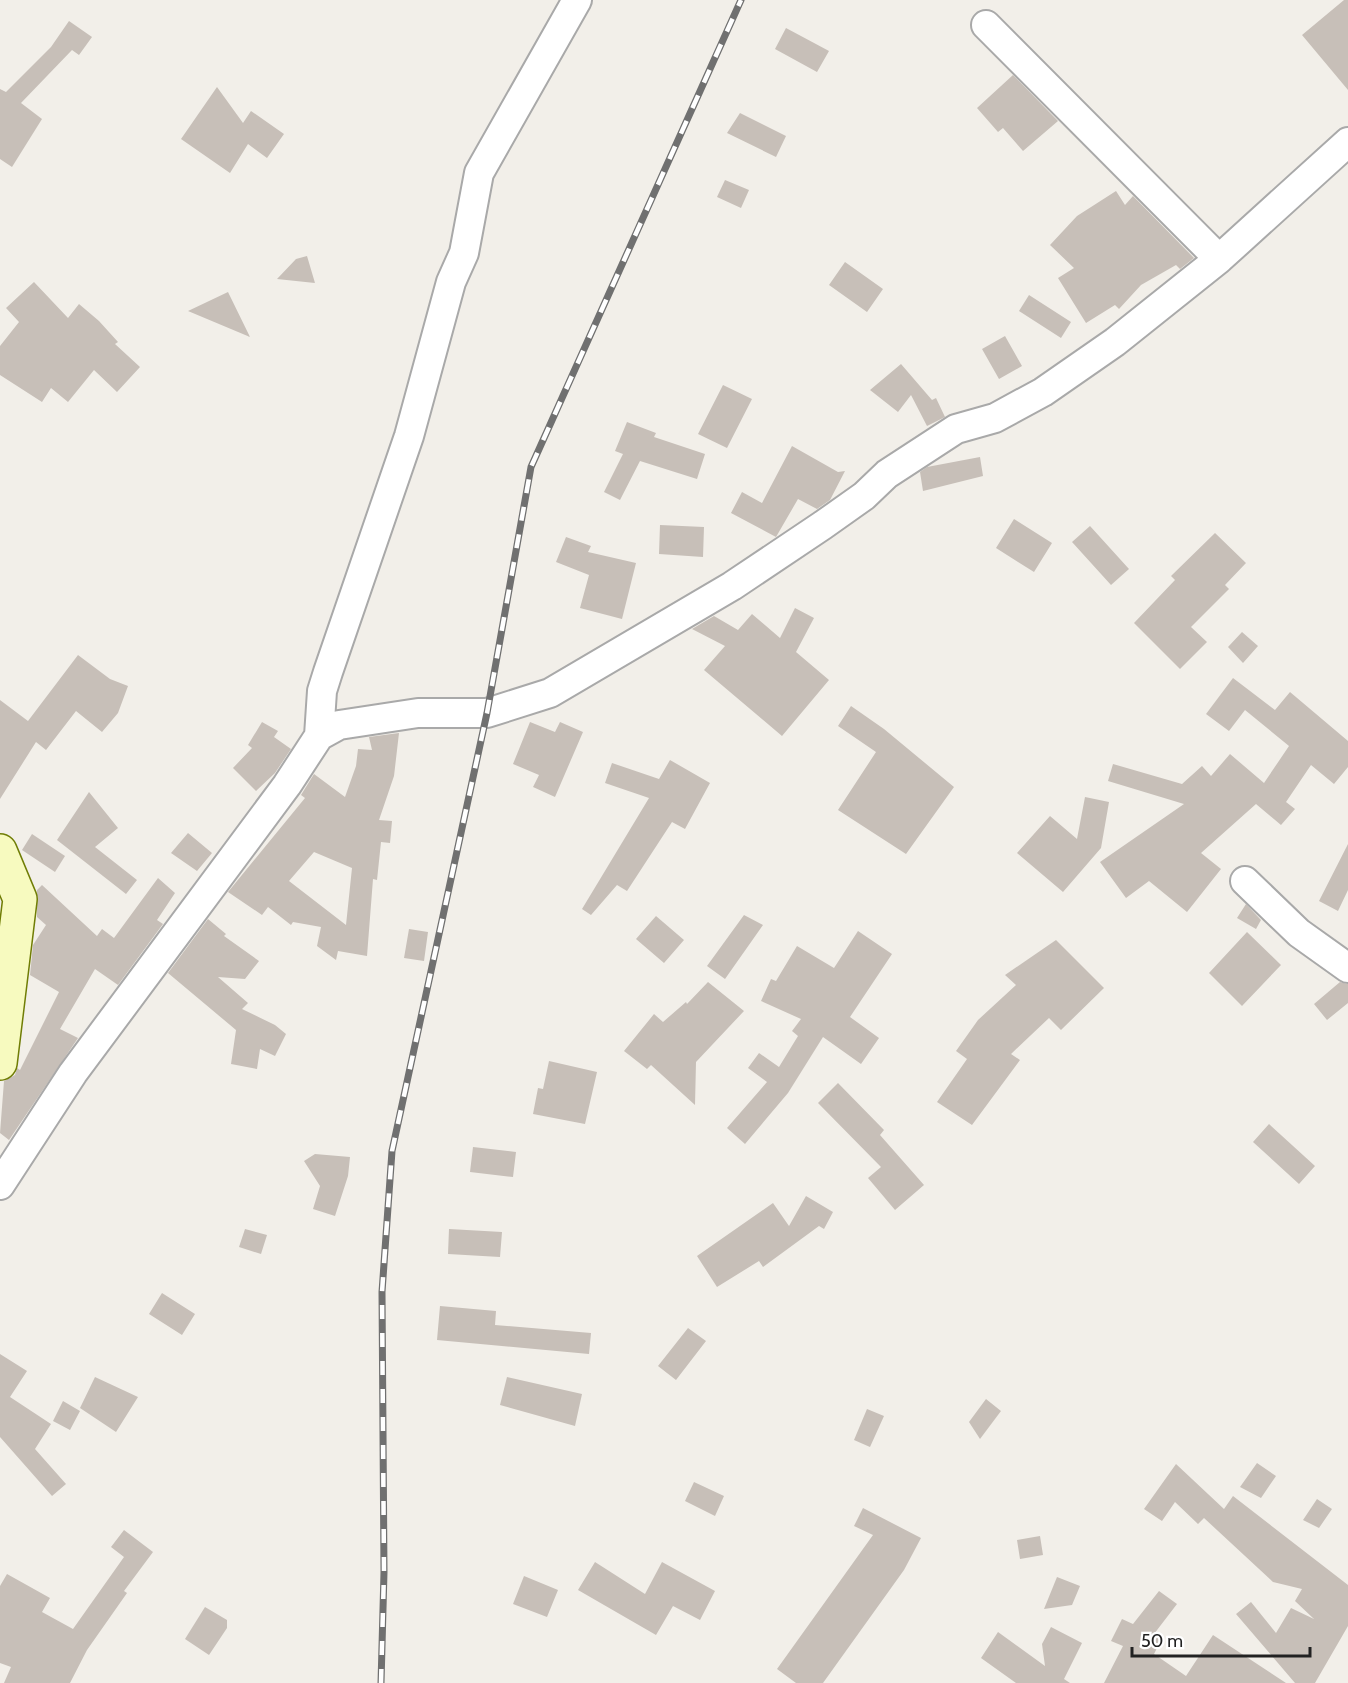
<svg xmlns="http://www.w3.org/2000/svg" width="1348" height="1683" font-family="Cabin,sans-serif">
  <rect width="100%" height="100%" fill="#f2efe9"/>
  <path fill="#c7bfb8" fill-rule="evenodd" d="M 1344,0 L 1348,0 L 1348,90 L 1302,35 Z
    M 69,21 L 92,37 L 79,55 L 72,50 L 21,103 L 42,119 L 12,167 L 0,159 L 0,89 L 6,92 L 51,47 Z
    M 786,28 L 829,51 L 817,72 L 775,49 Z
    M 1013,75 L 1058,121 L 1023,151 L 1003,128 L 998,132 L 977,108 Z
    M 217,87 L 243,123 L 251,111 L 284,134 L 267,158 L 248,144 L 230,173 L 181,139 Z
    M 740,113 L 786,136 L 776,157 L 727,133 Z
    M 725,180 L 749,190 L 741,208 L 717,197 Z
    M 1116,191 L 1125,205 L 1133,196 L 1194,258 L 1180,269 L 1176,265 L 1141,285 L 1119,309 L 1115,305 L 1086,323 L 1058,278 L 1074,268 L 1050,245 L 1077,216 Z
    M 307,256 L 315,283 L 277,279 L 296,259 Z
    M 845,262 L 883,289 L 867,312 L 829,285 Z
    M 34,282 L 68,318 L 79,304 L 99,321 L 118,342 L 115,344 L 140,367 L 117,392 L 94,370 L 68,402 L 51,388 L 42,402 L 0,375 L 0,346 L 19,322 L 6,308 Z
    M 228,292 L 250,337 L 188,311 Z
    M 1029,295 L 1071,322 L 1061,338 L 1019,311 Z
    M 1005,336 L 1022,366 L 999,379 L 982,349 Z
    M 901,364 L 932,400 L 936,398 L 945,417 L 927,426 L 911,395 L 898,412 L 870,390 Z
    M 723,385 L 752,399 L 727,448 L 698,434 Z
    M 627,422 L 656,433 L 654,437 L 705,454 L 697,479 L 640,461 L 620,500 L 604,492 L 623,454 L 615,451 Z
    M 792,446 L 838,472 L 845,471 L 830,500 L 817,509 L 798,499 L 776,537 L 731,513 L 742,492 L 762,503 Z
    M 980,457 L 983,476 L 923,491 L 920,472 L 927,467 Z
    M 1014,519 L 1052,543 L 1034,572 L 996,548 Z
    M 660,525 L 704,527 L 703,557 L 659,554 Z
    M 1090,526 L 1129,569 L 1111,585 L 1072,542 Z
    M 1215,533 L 1246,563 L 1225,585 L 1229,589 L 1191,627 L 1207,642 L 1180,669 L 1134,623 L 1175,580 L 1171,576 Z
    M 566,537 L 591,546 L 588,552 L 636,563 L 622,619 L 580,608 L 589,575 L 556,562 Z
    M 795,608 L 814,618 L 796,652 L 829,680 L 782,736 L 704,670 L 725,646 L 692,629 L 714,616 L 738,630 L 752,614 L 780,638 Z
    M 1242,632 L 1258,646 L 1243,663 L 1228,647 Z
    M 78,655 L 110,679 L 128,686 L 118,713 L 102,732 L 76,711 L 46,750 L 36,742 L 0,799 L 0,700 L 28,721 Z
    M 1233,678 L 1275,710 L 1290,692 L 1348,741 L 1348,767 L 1334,784 L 1311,765 L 1286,802 L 1295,809 L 1281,825 L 1256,804 L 1201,853 L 1221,869 L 1187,912 L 1149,881 L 1126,898 L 1100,862 L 1184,804 L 1108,781 L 1113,764 L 1182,784 L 1202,766 L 1211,776 L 1230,754 L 1264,783 L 1289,746 L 1245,710 L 1229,731 L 1206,714 Z
    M 851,706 L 884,729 L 954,787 L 906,854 L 838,810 L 876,752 L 838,726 Z
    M 262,722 L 278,731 L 274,737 L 291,749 L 275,773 L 256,791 L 233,768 L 252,748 L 248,745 Z
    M 530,722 L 555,732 L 560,722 L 583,732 L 555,797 L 533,787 L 539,775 L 513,764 Z
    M 399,733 L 394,776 L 379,820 L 392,821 L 390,843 L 381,842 L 377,880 L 373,879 L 367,956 L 338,951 L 336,960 L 317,946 L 321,927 L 293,922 L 291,925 L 268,907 L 262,915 L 228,892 L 305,798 L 301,795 L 314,774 L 345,797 L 356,766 L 358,749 L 372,750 L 369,737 ZM 314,852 L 352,868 L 346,925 L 289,881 Z
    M 670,760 L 710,783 L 685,829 L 672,822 L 627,891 L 617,885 L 591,915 L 582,909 L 649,798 L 605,783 L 612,763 L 659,779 Z
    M 89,792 L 118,828 L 95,847 L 137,880 L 126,894 L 57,840 Z
    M 1085,797 L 1109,802 L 1101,848 L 1063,892 L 1017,853 L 1050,816 L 1077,839 Z
    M 188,833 L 212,853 L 197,871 L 171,853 Z
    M 32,834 L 65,856 L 55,872 L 22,850 Z
    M 1348,844 L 1348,890 L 1338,911 L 1319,901 Z
    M 158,878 L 175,893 L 157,920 L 163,924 L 118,985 L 95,969 L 60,1029 L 78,1038 L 9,1140 L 0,1133 L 4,1081 L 15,1075 L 17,1068 L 20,1070 L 59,992 L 30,975 L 33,945 L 46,925 L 37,917 L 37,890 L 42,885 L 97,936 L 102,929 L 114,938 Z
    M 1246,904 L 1261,920 L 1256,929 L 1237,918 Z
    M 744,915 L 763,925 L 725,979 L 707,966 Z
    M 656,916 L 684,940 L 664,963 L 636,939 Z
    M 208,919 L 226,934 L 224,936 L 259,961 L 245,979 L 218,977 L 248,1003 L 242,1009 L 275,1025 L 286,1034 L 275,1056 L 260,1049 L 257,1069 L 231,1064 L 236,1030 L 168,973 Z
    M 409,929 L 428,932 L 424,961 L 404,958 Z
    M 858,931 L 892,954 L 850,1017 L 879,1038 L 861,1064 L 823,1037 L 788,1093 L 745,1144 L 727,1128 L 767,1082 L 748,1068 L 759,1053 L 779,1067 L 798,1036 L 792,1031 L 801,1019 L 761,1001 L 771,979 L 776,981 L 797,946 L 834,968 Z
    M 1247,932 L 1281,965 L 1242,1006 L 1209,973 Z
    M 1056,940 L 1104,988 L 1061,1030 L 1049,1018 L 1011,1054 L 1020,1060 L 972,1125 L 937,1102 L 967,1059 L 956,1051 L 978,1020 L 1016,985 L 1005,975 Z
    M 708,982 L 744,1011 L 696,1062 L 695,1105 L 651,1065 L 647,1069 L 624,1051 L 654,1014 L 663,1022 L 686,1002 L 687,1004 Z
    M 1340,982 L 1348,984 L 1348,1003 L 1327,1020 L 1314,1004 Z
    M 549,1061 L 597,1072 L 585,1124 L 533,1114 L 538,1088 L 543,1089 Z
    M 838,1083 L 884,1130 L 880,1135 L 924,1185 L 895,1210 L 868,1178 L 881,1167 L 818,1103 Z
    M 1269,1124 L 1315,1166 L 1299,1184 L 1253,1142 Z
    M 473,1147 L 516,1152 L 513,1177 L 470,1172 Z
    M 315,1154 L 350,1157 L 348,1176 L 335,1216 L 313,1209 L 320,1186 L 304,1161 Z
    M 806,1196 L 833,1212 L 824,1229 L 819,1226 L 763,1267 L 759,1261 L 717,1287 L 697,1256 L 773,1203 L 789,1226 Z
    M 245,1229 L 267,1235 L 261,1254 L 239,1247 Z
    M 449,1229 L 502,1232 L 500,1257 L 448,1254 Z
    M 162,1293 L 195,1314 L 182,1335 L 149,1314 Z
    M 440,1306 L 496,1311 L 495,1325 L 591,1333 L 589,1354 L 437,1340 Z
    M 688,1328 L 706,1341 L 676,1380 L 658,1366 Z
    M 0,1354 L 27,1371 L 10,1397 L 51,1424 L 35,1449 L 66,1484 L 52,1496 L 0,1437 Z
    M 95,1377 L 138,1397 L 116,1432 L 80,1408 Z
    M 507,1377 L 582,1394 L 575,1426 L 500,1405 Z
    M 986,1399 L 1001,1411 L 980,1439 L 969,1422 Z
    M 63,1401 L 80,1411 L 70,1430 L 53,1421 Z
    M 867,1409 L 884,1416 L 870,1447 L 854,1440 Z
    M 1257,1463 L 1276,1476 L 1261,1498 L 1240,1487 Z
    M 1176,1464 L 1224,1509 L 1233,1496 L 1348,1585 L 1348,1626 L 1315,1683 L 1295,1683 L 1236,1614 L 1251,1602 L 1276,1633 L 1291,1608 L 1314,1619 L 1295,1601 L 1302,1589 L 1273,1582 L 1204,1518 L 1198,1524 L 1175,1502 L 1162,1521 L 1144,1509 Z
    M 694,1482 L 724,1496 L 715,1516 L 685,1501 Z
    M 1317,1499 L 1332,1509 L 1319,1528 L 1303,1520 Z
    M 863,1508 L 921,1538 L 904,1570 L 823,1683 L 796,1683 L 777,1669 L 873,1535 L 854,1526 Z
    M 124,1530 L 153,1552 L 124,1591 L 127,1593 L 87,1650 L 70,1683 L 4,1683 L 11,1667 L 0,1663 L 0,1586 L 7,1574 L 50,1598 L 42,1612 L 73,1629 L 124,1557 L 111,1547 Z
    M 1040,1536 L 1043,1555 L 1020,1559 L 1017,1540 Z
    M 595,1562 L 645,1594 L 662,1562 L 715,1591 L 700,1620 L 673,1606 L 656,1635 L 578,1590 Z
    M 524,1576 L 558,1590 L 547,1617 L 513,1604 Z
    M 1057,1577 L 1080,1586 L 1072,1605 L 1044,1609 Z
    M 1159,1591 L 1177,1604 L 1154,1634 L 1162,1638 L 1154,1654 L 1186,1676 L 1213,1635 L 1286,1683 L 1104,1683 L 1123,1646 L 1111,1641 L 1122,1619 L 1133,1624 Z
    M 205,1607 L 227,1620 L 227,1628 L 209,1655 L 185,1639 Z
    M 1051,1627 L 1082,1643 L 1064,1679 L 1070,1683 L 1016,1683 L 981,1658 L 998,1632 L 1045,1666 L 1042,1644 Z"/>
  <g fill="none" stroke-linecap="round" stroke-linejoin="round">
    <defs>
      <path id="minor" d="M 986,25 L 1219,259
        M 319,736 L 322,691 L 328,672 L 409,436 L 451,282 L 464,253 L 479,173 L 577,0
        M 1245,881 L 1299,933 L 1348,968
        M 0,1185 L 73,1073 L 287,785 L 319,736 L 339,725 L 418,713 L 487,713 L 550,693 L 732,586 L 823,525 L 864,496 L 887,474 L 956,429 L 995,418 L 1043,392 L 1115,342 L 1219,259 L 1348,142"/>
      <path id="secondary" d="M 0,851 L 20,899 L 0,1063"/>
    </defs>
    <use href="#minor" stroke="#a9a9a9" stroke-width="32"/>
    <use href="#secondary" stroke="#707d05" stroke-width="36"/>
    <use href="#minor" stroke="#fff" stroke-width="28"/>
    <use href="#secondary" stroke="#f7fabf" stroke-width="33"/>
    <defs>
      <path id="rail" d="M 381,1683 L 384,1572 L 382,1292 L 392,1151 L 487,713 L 531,467 L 741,0"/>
    </defs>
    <use href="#rail" stroke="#707070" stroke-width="7"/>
    <use href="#rail" stroke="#fff" stroke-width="4.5" stroke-dasharray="14" stroke-linecap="butt"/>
  </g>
  <path d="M1132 1647v9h178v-9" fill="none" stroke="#222222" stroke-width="3"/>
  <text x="1141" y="1647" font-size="18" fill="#222222" stroke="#ffffff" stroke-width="4.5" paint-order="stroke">50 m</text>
</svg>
